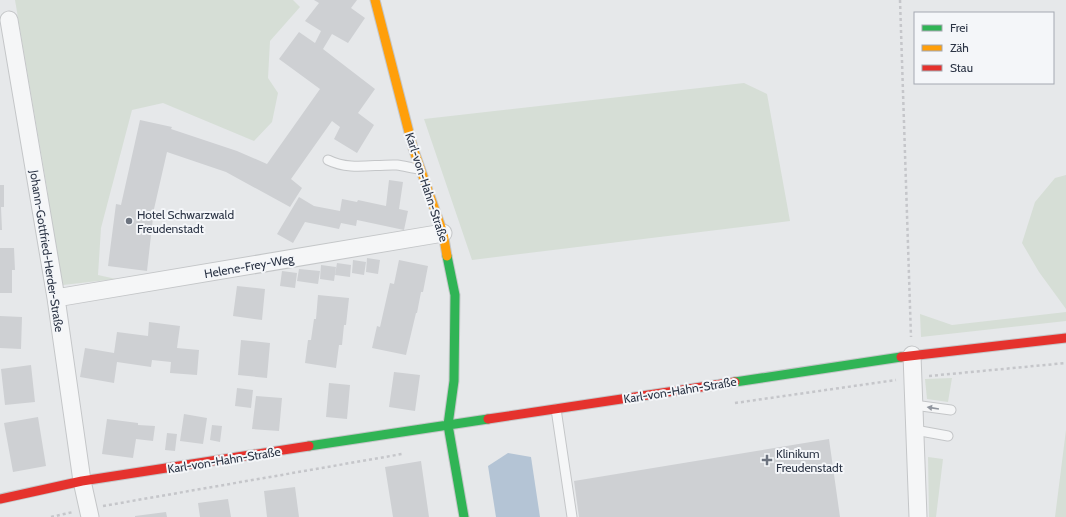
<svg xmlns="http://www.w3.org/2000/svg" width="1066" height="517" font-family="Cabin,sans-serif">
  <rect width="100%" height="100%" fill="#e6e8ea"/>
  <path fill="#d6ded6" d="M 15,0 L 293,0 L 300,7 L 270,41 L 268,78 L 278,93 L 272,122 L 254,141 L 163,103 L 132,110 L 101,228 L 98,275 L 116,279 L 63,285 L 47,207 L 48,194 Z
    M 744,83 L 767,94 L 790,221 L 472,260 L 424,119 Z
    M 1066,175 L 1066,309 L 1039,272 L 1022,243 L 1035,202 L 1055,178 Z
    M 1066,312 L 1066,321 L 921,337 L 920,314 L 952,325 Z
    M 952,378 L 948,402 L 927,399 L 925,379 Z
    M 1066,430 L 1066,517 L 1055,517 Z
    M 928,457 L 943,459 L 936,517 L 929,517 Z"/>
  <path fill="#b4c4d5" d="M 508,453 L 531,457 L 540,517 L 496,517 L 488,466 Z"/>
  <path fill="#ced0d3" d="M 314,0 L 357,0 L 351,8 L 365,18 L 348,43 L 332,34 L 323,49 L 375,89 L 358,113 L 374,125 L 357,153 L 334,139 L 340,127 L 332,121 L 291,179 L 302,188 L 290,207 L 226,172 L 167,152 L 154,209 L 147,271 L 108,266 L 116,204 L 121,205 L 140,120 L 172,127 L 171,129 L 237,151 L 267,164 L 320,89 L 279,59 L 299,32 L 315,43 L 321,31 L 305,21 L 319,3 Z
    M 389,180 L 403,182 L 399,209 L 408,211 L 404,230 L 357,220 L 356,226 L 341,223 L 339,229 L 305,222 L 293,243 L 277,234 L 299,197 L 314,206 L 340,211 L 342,199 L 357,202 L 358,200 L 386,206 Z
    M 0,185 L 4,185 L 4,207 L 1,207 L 2,230 L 0,230 Z
    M 0,248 L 14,248 L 15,270 L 12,270 L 12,293 L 0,293 Z
    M 367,258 L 380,260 L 378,274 L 366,272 Z
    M 353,260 L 366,262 L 364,275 L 352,273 Z
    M 399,260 L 428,266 L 423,292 L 421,292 L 417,313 L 416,313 L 406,355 L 372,348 L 377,326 L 380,327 L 390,283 L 394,284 Z
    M 337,263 L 351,265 L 350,277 L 335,275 Z
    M 321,265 L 336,267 L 334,281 L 320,279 Z
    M 299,269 L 320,271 L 318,284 L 297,281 Z
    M 282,271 L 297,273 L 295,288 L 280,286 Z
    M 237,286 L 265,289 L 262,320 L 233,316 Z
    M 318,295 L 349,298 L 346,325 L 344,325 L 342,345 L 339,345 L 336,368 L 305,363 L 308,340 L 311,340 L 314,319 L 316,319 Z
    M 0,316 L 22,317 L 21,349 L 0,348 Z
    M 149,322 L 180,326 L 177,348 L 199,350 L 197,375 L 170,373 L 171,362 L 152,360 L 151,367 L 117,362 L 114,383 L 80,377 L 85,348 L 114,353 L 117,332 L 148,336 Z
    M 241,340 L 270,343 L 267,378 L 238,375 Z
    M 31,365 L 35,402 L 5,405 L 1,369 Z
    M 394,372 L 420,375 L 415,411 L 389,407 Z
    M 329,383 L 350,385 L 347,419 L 326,417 Z
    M 237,388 L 253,390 L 251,408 L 235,406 Z
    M 256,396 L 282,398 L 279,431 L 252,429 Z
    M 184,414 L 207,418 L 203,444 L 180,441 Z
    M 38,417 L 46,466 L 13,472 L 4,423 Z
    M 107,419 L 138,423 L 138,425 L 155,426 L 153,441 L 136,439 L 133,458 L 102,454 Z
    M 212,425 L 222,426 L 220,442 L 210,440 Z
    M 167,433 L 177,434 L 175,451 L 165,450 Z
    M 829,439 L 840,517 L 579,517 L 574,481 Z
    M 421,461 L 429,517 L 393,517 L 385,467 Z
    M 295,487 L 299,517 L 267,517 L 264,491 Z
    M 228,499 L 231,517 L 200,517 L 198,503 Z
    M 166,512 L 167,517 L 135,517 L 135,516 Z"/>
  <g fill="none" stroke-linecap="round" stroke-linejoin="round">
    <defs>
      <path id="lane" d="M 328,160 C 350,171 373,164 397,165 C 404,166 412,168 419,169
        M 914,405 L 951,410
        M 556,409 L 572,517
        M 915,430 L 948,436"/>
      <path id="street" d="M 9,20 L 56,298 L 82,481 L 90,517
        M 56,298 L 443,233
        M 912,355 L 918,517"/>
      <path id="fast" d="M 447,256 L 455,295 L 454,381 L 448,425 L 464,517
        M 735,382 L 901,357
        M 309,446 L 488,419"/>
      <path id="slow" d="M 375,0 L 413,148 L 443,233 L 447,256"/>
      <path id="jam" d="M 901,357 L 1066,338
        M 488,419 L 735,382
        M 0,499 L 82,481 L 309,446"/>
    </defs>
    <use href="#lane" stroke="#c4c6c8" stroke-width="11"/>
    <use href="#street" stroke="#c4c6c8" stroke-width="19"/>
    <use href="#fast" stroke="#c4c6c8" stroke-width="11"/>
    <use href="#slow" stroke="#c4c6c8" stroke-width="11"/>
    <use href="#jam" stroke="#c4c6c8" stroke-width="11"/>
    <path stroke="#c5c6ca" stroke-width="2.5" stroke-dasharray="3 3" stroke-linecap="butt" d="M 900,0 L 911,337
      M 929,376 L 1066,363
      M 735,403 L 896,380
      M 103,506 L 402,454
      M 51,517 L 73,512"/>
    <use href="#lane" stroke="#f5f6f7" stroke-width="9"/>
    <use href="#street" stroke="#f5f6f7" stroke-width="17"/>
    <use href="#fast" stroke="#30b455" stroke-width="9"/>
    <use href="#slow" stroke="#ff9f0a" stroke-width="9"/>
    <use href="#jam" stroke="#e5322d" stroke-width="9"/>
  </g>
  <defs><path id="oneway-solid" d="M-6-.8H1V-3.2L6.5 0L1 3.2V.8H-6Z"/></defs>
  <use fill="#90959e" href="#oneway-solid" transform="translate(933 408) rotate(-171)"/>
  <g fill="#6c737f" stroke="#f4f6f9" stroke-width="1.5">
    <circle cx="129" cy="221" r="4"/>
    <path d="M765 454h4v4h4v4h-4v4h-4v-4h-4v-4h4z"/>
  </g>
  <g text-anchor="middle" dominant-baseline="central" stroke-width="4" stroke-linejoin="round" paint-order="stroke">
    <g font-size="12" fill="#2b3445" stroke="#f4f6f9">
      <text transform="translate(427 187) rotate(72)">Karl-von-Hahn-Straße</text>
      <text transform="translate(47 251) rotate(81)">Johann-Gottfried-Herder-Straße</text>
      <text transform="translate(249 266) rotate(-10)">Helene-Frey-Weg</text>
      <text transform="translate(680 390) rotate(-9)">Karl-von-Hahn-Straße</text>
      <text transform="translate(224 460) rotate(-9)">Karl-von-Hahn-Straße</text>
    </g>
    <g font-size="12" fill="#2b3445" stroke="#f4f6f9" text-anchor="start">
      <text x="137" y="214">Hotel Schwarzwald<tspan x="137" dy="14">Freudenstadt</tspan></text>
      <text x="776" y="453">Klinikum<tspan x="776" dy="14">Freudenstadt</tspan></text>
    </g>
  </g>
  <rect x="914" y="12" width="140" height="72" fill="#f4f6f9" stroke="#a4a8b1"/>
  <rect x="922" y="25" width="20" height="6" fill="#30b455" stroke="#a4a8b1"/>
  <text x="950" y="32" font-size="12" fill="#2b3445">Frei</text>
  <rect x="922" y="45" width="20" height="6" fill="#ff9f0a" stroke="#a4a8b1"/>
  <text x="950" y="52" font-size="12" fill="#2b3445">Zäh</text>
  <rect x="922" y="65" width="20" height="6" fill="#e5322d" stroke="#a4a8b1"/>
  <text x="950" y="72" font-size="12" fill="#2b3445">Stau</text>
</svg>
